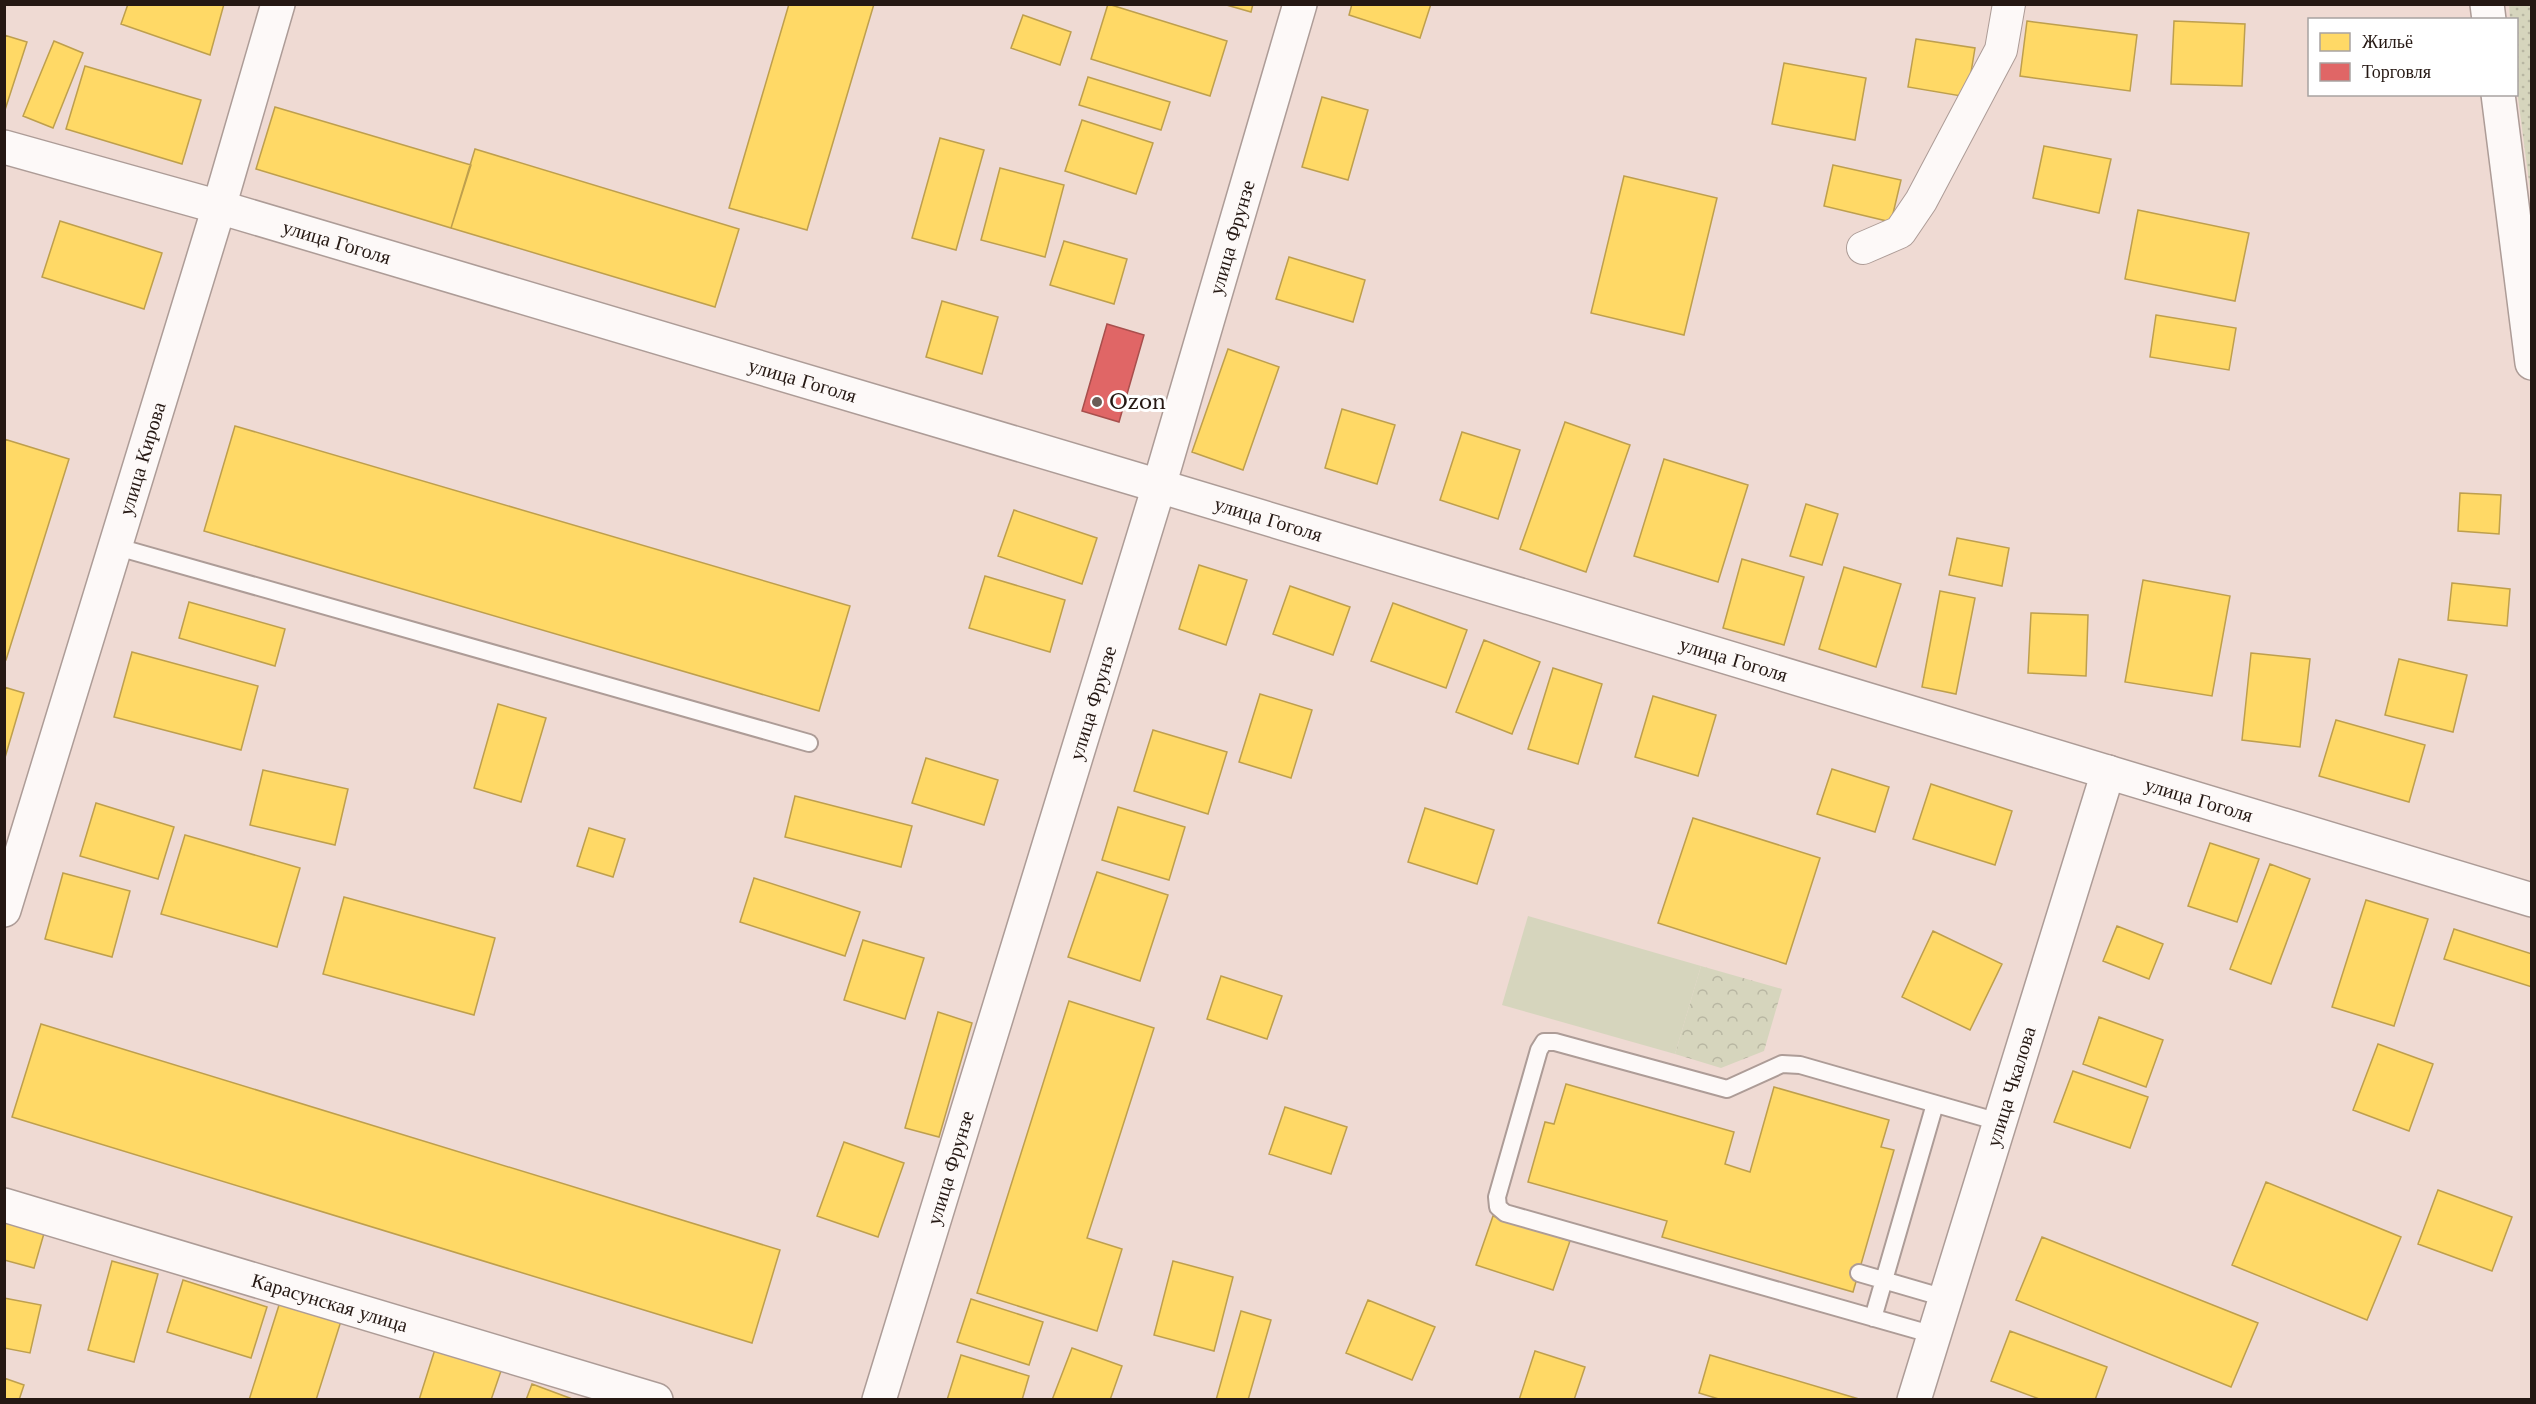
<svg xmlns="http://www.w3.org/2000/svg" width="2536" height="1404" font-family="'Libre Baskerville',serif">
  <defs>
    <pattern id="grass-dots" width="8" height="8" patternUnits="userSpaceOnUse" patternTransform="scale(1.5)"><rect width="8" height="8" fill="#d6d5bd"/><path d="M2 2h.1M6 6h.1" fill="none" stroke="#b8b6a2" stroke-width="1.8" stroke-linecap="round"/></pattern>
    <pattern id="park-crowns" width="20" height="18" patternUnits="userSpaceOnUse" patternTransform="scale(1.5)"><rect width="20" height="18" fill="#d6d5bd"/><path d="M2 6a3 3 0 1 1 6 0M12 15a3 3 0 1 1 6 0" fill="none" stroke="#b8b6a2"/></pattern>
  </defs>
  <rect width="100%" height="100%" fill="#efdad3"/>
  <path fill="url(#grass-dots)" d="M 2509,5 L 2531,5 L 2531,197 L 2517,90 L 2516,20 L 2510,19 Z"/>
  <path fill="url(#park-crowns)" d="M 1701,966 L 1782,989 L 1764,1051 L 1721,1068 L 1675,1054 Z"/>
  <path fill="#d6d5bd" d="M 1528,916 L 1701,966 L 1675,1054 L 1502,1005 Z"/>
  <path fill="#ffd966" stroke="#be9f4d" stroke-width="1.5" d="M 128,4 L 224,4 L 210,55 L 121,24 Z
    M 789,4 L 874,4 L 807,230 L 729,208 Z
    M 1108,4 L 1227,41 L 1210,96 L 1091,59 Z
    M 1223,4 L 1253,4 L 1251,12 Z
    M 1352,4 L 1431,4 L 1420,38 L 1349,15 Z
    M 1023,15 L 1071,32 L 1060,65 L 1011,48 Z
    M 2027,21 L 2137,35 L 2130,91 L 2020,76 Z
    M 2174,21 L 2245,24 L 2242,86 L 2171,84 Z
    M 4,35 L 27,42 L 4,113 Z
    M 1916,39 L 1975,48 L 1967,97 L 1908,87 Z
    M 54,41 L 83,53 L 53,128 L 23,116 Z
    M 1784,63 L 1866,78 L 1855,140 L 1772,124 Z
    M 85,66 L 201,100 L 182,164 L 66,129 Z
    M 1088,77 L 1170,102 L 1161,130 L 1079,105 Z
    M 1322,97 L 1368,110 L 1348,180 L 1302,167 Z
    M 275,107 L 471,165 L 451,228 L 256,169 Z
    M 1082,120 L 1153,143 L 1136,194 L 1065,171 Z
    M 940,138 L 984,150 L 956,250 L 912,238 Z
    M 2044,146 L 2111,159 L 2099,213 L 2033,198 Z
    M 475,149 L 739,229 L 715,307 L 451,228 Z
    M 1833,165 L 1901,180 L 1891,222 L 1824,206 Z
    M 1000,168 L 1064,185 L 1045,257 L 981,240 Z
    M 1624,176 L 1717,198 L 1684,335 L 1591,313 Z
    M 2138,210 L 2249,233 L 2235,301 L 2125,279 Z
    M 60,221 L 162,253 L 144,309 L 42,277 Z
    M 1064,241 L 1127,259 L 1114,304 L 1050,285 Z
    M 1289,257 L 1365,280 L 1353,322 L 1276,299 Z
    M 942,301 L 998,317 L 982,374 L 926,357 Z
    M 2156,315 L 2236,328 L 2229,370 L 2150,357 Z
    M 1228,349 L 1279,367 L 1243,470 L 1192,452 Z
    M 1342,409 L 1395,425 L 1377,484 L 1325,468 Z
    M 1565,422 L 1630,445 L 1586,572 L 1520,549 Z
    M 235,426 L 850,606 L 819,711 L 204,531 Z
    M 1462,432 L 1520,450 L 1498,519 L 1440,500 Z
    M 4,439 L 69,459 L 6,660 L 4,660 Z
    M 1664,459 L 1748,485 L 1718,582 L 1634,556 Z
    M 2460,493 L 2501,495 L 2499,534 L 2458,531 Z
    M 1806,504 L 1838,514 L 1822,565 L 1790,556 Z
    M 1014,510 L 1097,538 L 1082,584 L 998,556 Z
    M 1957,538 L 2009,548 L 2002,586 L 1949,575 Z
    M 1742,559 L 1804,577 L 1784,645 L 1723,628 Z
    M 1199,565 L 1247,580 L 1226,645 L 1179,629 Z
    M 1844,567 L 1901,584 L 1876,667 L 1819,649 Z
    M 985,576 L 1065,600 L 1050,652 L 969,628 Z
    M 2143,580 L 2230,596 L 2212,696 L 2125,682 Z
    M 2452,583 L 2510,589 L 2507,626 L 2448,620 Z
    M 1290,586 L 1350,607 L 1333,655 L 1273,634 Z
    M 1940,591 L 1975,598 L 1956,694 L 1922,687 Z
    M 189,602 L 285,629 L 275,666 L 179,638 Z
    M 1393,603 L 1467,630 L 1446,688 L 1371,661 Z
    M 2031,613 L 2088,615 L 2086,676 L 2028,673 Z
    M 1484,640 L 1540,662 L 1512,734 L 1456,712 Z
    M 132,652 L 258,686 L 241,750 L 114,717 Z
    M 2251,653 L 2310,659 L 2300,747 L 2242,740 Z
    M 2399,659 L 2467,675 L 2453,732 L 2385,715 Z
    M 1553,668 L 1602,684 L 1578,764 L 1528,749 Z
    M 4,687 L 24,693 L 4,761 Z
    M 1260,694 L 1312,710 L 1291,778 L 1239,762 Z
    M 1653,696 L 1716,715 L 1698,776 L 1635,757 Z
    M 498,704 L 546,718 L 521,802 L 474,788 Z
    M 2336,720 L 2425,745 L 2409,802 L 2319,776 Z
    M 1153,730 L 1227,752 L 1208,814 L 1134,791 Z
    M 926,758 L 998,780 L 984,825 L 912,803 Z
    M 1832,769 L 1889,787 L 1875,832 L 1817,814 Z
    M 263,770 L 348,789 L 335,845 L 250,825 Z
    M 1931,784 L 2012,811 L 1995,865 L 1913,839 Z
    M 795,796 L 912,826 L 901,867 L 785,837 Z
    M 96,803 L 174,827 L 158,879 L 80,856 Z
    M 1118,807 L 1185,827 L 1169,880 L 1102,860 Z
    M 1425,808 L 1494,830 L 1477,884 L 1408,862 Z
    M 1693,818 L 1820,858 L 1786,964 L 1658,923 Z
    M 589,828 L 625,839 L 613,877 L 577,866 Z
    M 185,835 L 300,868 L 277,947 L 161,914 Z
    M 2210,843 L 2259,859 L 2237,922 L 2188,906 Z
    M 2270,864 L 2310,879 L 2271,984 L 2230,969 Z
    M 1097,872 L 1168,895 L 1140,981 L 1068,957 Z
    M 63,873 L 130,891 L 112,957 L 45,939 Z
    M 754,878 L 860,912 L 845,956 L 740,922 Z
    M 344,897 L 495,938 L 474,1015 L 323,974 Z
    M 2366,900 L 2428,919 L 2394,1026 L 2332,1007 Z
    M 2117,926 L 2163,944 L 2149,979 L 2103,961 Z
    M 2454,929 L 2532,954 L 2532,987 L 2444,959 Z
    M 1933,931 L 2002,964 L 1970,1030 L 1902,997 Z
    M 863,940 L 924,958 L 905,1019 L 844,1000 Z
    M 1221,976 L 1282,996 L 1267,1039 L 1207,1019 Z
    M 1069,1001 L 1154,1028 L 1087,1238 L 1122,1249 L 1097,1331 L 977,1293 Z
    M 938,1012 L 972,1023 L 939,1137 L 905,1128 Z
    M 2099,1017 L 2163,1040 L 2146,1087 L 2083,1064 Z
    M 41,1024 L 780,1250 L 752,1343 L 12,1117 Z
    M 2378,1044 L 2433,1064 L 2409,1131 L 2353,1110 Z
    M 2073,1071 L 2148,1097 L 2130,1148 L 2054,1122 Z
    M 1566,1084 L 1734,1132 L 1725,1164 L 1750,1172 L 1774,1087 L 1889,1120 L 1881,1147 L 1894,1150 L 1853,1292 L 1662,1237 L 1667,1221 L 1528,1182 L 1545,1122 L 1554,1124 Z
    M 1285,1107 L 1347,1127 L 1331,1174 L 1269,1154 Z
    M 844,1142 L 904,1163 L 878,1237 L 817,1216 Z
    M 2266,1182 L 2401,1237 L 2367,1320 L 2232,1265 Z
    M 2438,1190 L 2512,1217 L 2492,1271 L 2418,1244 Z
    M 4,1211 L 47,1223 L 34,1268 L 4,1260 Z
    M 1493,1216 L 1570,1241 L 1553,1290 L 1476,1265 Z
    M 2042,1237 L 2258,1323 L 2231,1387 L 2016,1300 Z
    M 112,1261 L 158,1274 L 134,1362 L 88,1350 Z
    M 1173,1261 L 1233,1277 L 1214,1351 L 1154,1335 Z
    M 183,1280 L 267,1307 L 251,1358 L 167,1332 Z
    M 4,1298 L 41,1305 L 30,1353 L 4,1348 Z
    M 971,1299 L 1043,1322 L 1029,1365 L 957,1342 Z
    M 1368,1300 L 1435,1327 L 1412,1380 L 1346,1353 Z
    M 280,1302 L 341,1321 L 316,1400 L 249,1400 Z
    M 1241,1311 L 1271,1320 L 1248,1400 L 1216,1400 Z
    M 2010,1331 L 2107,1367 L 2095,1400 L 2042,1400 L 1991,1381 Z
    M 437,1343 L 503,1365 L 491,1400 L 419,1400 Z
    M 1072,1348 L 1122,1366 L 1110,1400 L 1052,1400 Z
    M 1535,1351 L 1585,1367 L 1574,1400 L 1519,1400 Z
    M 961,1355 L 1029,1376 L 1022,1400 L 947,1400 Z
    M 1710,1355 L 1859,1399 L 1722,1400 L 1699,1393 Z
    M 4,1378 L 24,1385 L 19,1400 L 4,1400 Z
    M 532,1384 L 575,1400 L 526,1400 Z"/>
  <path fill="#e06666" stroke="#a84f4d" stroke-width="1.5" d="M 1107,324 L 1144,335 L 1119,422 L 1082,411 Z"/>
  <g fill="none" stroke-linecap="round" stroke-linejoin="round">
    <defs>
      <path id="lane" d="M 114,546 L 809,743
        M 1859,1273 L 1945,1298
        M 1873,1318 L 1935,1104
        M 1934,1335 L 1505,1213 L 1498,1207 L 1497,1197 L 1539,1050 L 1544,1042 L 1555,1042 L 1727,1089 L 1782,1064 L 1800,1065 L 1999,1122"/>
      <path id="street" d="M 1863,248 L 1900,232 L 1921,201 L 2001,50 L 2009,4"/>
      <g id="secondary">
        <path d="M 2487,4 L 2489,20"/>
        <path d="M 2498,94 L 2532,363"/>
        <path id="s1" d="M 4,147 L 219,207 L 1159,486 L 2532,900"/>
        <path id="s2" d="M 4,910 L 219,207 L 278,4"/>
        <path id="s3" d="M 4,1205 L 656,1400"/>
        <path id="s4" d="M 879,1400 L 1159,486 L 1300,4"/>
        <path id="s5" d="M 1914,1400 L 2108,772"/>
      </g>
    </defs>
    <use href="#lane" stroke="#ad9c97" stroke-width="20"/>
    <use href="#street" stroke="#ad9c97" stroke-width="34"/>
    <use href="#secondary" stroke="#ad9c97" stroke-width="36"/>
    <use href="#lane" stroke="#fdf9f8" stroke-width="16"/>
    <use href="#street" stroke="#fdf9f8" stroke-width="32"/>
    <use href="#secondary" stroke="#fdf9f8" stroke-width="33"/>
  </g>
  <circle fill="#6c5c56" stroke="#fff" stroke-width="2" cx="1097" cy="402" r="6"/>
  <g text-anchor="middle" dominant-baseline="central" stroke-width="6" stroke-linejoin="round" paint-order="stroke">
    <g font-size="20" fill="#251813" stroke="#fff">
      <text stroke="none"><textPath href="#s4" startOffset="1215">улица Фрунзе</textPath></text>
      <text stroke="none"><textPath href="#s1" startOffset="346">улица Гоголя</textPath></text>
      <text stroke="none"><textPath href="#s1" startOffset="832">улица Гоголя</textPath></text>
      <text stroke="none"><textPath href="#s2" startOffset="472">улица Кирова</textPath></text>
      <text stroke="none"><textPath href="#s1" startOffset="1318">улица Гоголя</textPath></text>
      <text stroke="none"><textPath href="#s1" startOffset="1804">улица Гоголя</textPath></text>
      <text stroke="none"><textPath href="#s4" startOffset="729">улица Фрунзе</textPath></text>
      <text stroke="none"><textPath href="#s1" startOffset="2290">улица Гоголя</textPath></text>
      <text stroke="none"><textPath href="#s5" startOffset="328">улица Чкалова</textPath></text>
      <text stroke="none"><textPath href="#s4" startOffset="243">улица Фрунзе</textPath></text>
      <text stroke="none"><textPath href="#s3" startOffset="340">Карасунская улица</textPath></text>
    </g>
    <g font-size="20" fill="#251813" stroke="#fff" text-anchor="start">
      <text x="1109" y="402">Ozon</text>
    </g>
  </g>
  <rect width="2536" height="1404" fill="none" stroke="#251813" stroke-width="12"/>
  <rect x="2308" y="18" width="210" height="78" fill="#ffffff" stroke="#a8a3a1" stroke-width="1.5"/>
  <rect x="2320" y="33" width="30" height="18" fill="#ffd966" stroke="#a8a3a1" stroke-width="1.5"/>
  <text x="2362" y="48" font-size="18" fill="#251813">Жильё</text>
  <rect x="2320" y="63" width="30" height="18" fill="#e06666" stroke="#a8a3a1" stroke-width="1.5"/>
  <text x="2362" y="78" font-size="18" fill="#251813">Торговля</text>
</svg>
